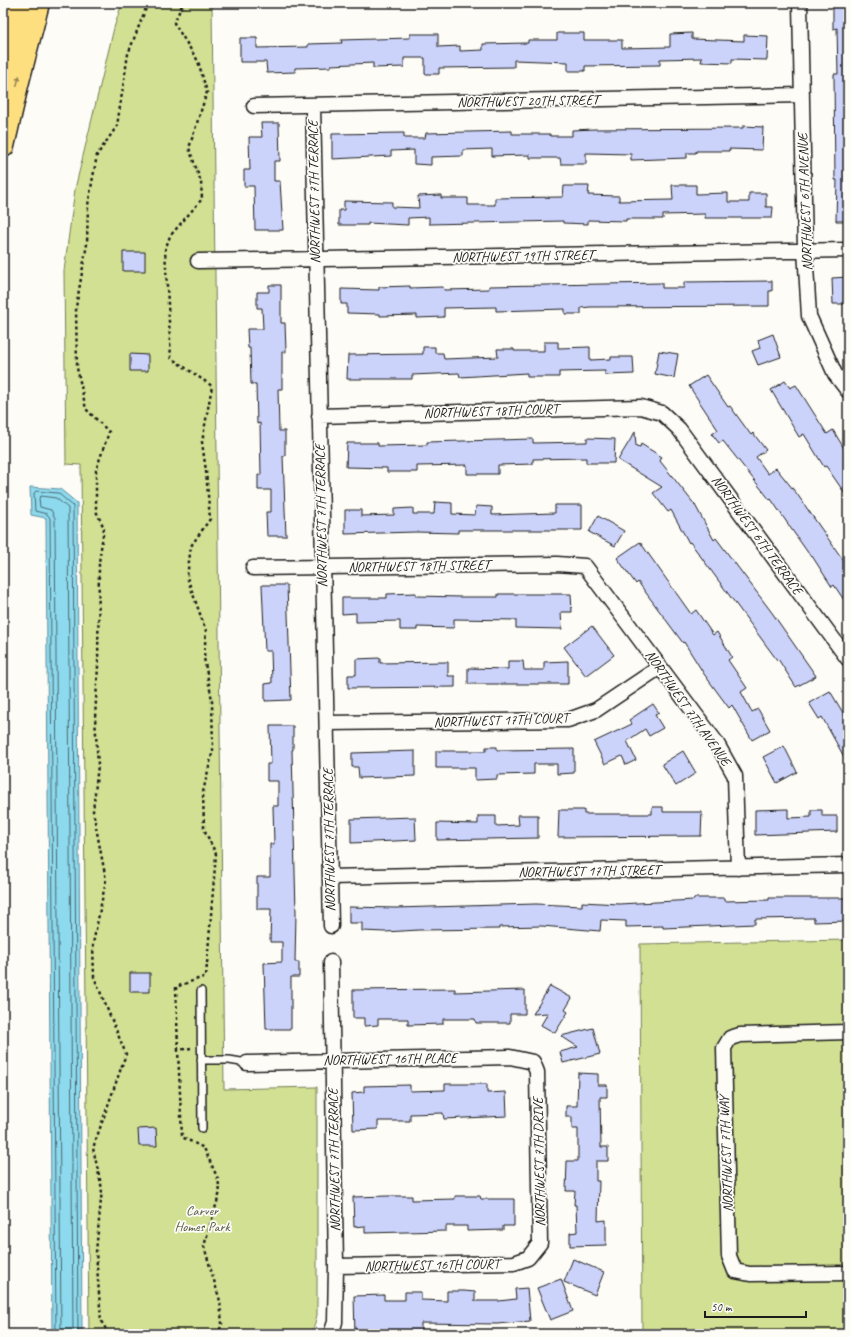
<svg xmlns="http://www.w3.org/2000/svg" width="851" height="1337" font-family="Caveat,sans-serif">
  <rect width="100%" height="100%" fill="#fdfcf7"/>
  <filter id="ink" filterUnits="userSpaceOnUse"><feTurbulence type="fractalNoise" baseFrequency=".025" numOctaves="2"/><feDisplacementMap in="SourceGraphic" scale="8" xChannelSelector="R" yChannelSelector="G"/><feConvolveMatrix kernelMatrix="1 2 1 2 8 2 1 2 1" color-interpolation-filters="sRGB"/></filter>
  <g filter="url(#ink)">
    <path fill="#d1e093" stroke="#767e58" d="M 122,3 L 212,3 L 224,1089 L 317,1087 L 317,1315 L 312,1334 L 89,1334 L 81,465 L 66,464 L 64,271 L 75,189 L 114,28 Z
      M 848,940 L 848,1334 L 642,1334 L 640,944 Z"/>
    <path fill="#8dd9ed" stroke="#608d99" d="M 30,487 L 60,489 L 77,503 L 82,1334 L 52,1334 L 46,518 L 31,515 Z"/>
    <g fill="none" stroke-linecap="round" stroke-linejoin="round">
      <path stroke="#496870" stroke-width="1" d="M 56,1334 L 50,518 L 47,514 L 35,511 L 34,493 L 36,491 L 58,493 L 73,506 L 78,1334
        M 61,1334 L 55,518 L 51,510 L 40,507 L 39,498 L 41,496 L 56,498 L 68,508 L 73,1334"/>
    </g>
    <path fill="#ccd3fb" stroke="#1c1c1c" d="M 833,3 L 848,3 L 848,221 L 836,221 L 837,180 L 835,180 L 834,74 L 838,74 L 837,28 L 833,29 Z
      M 557,33 L 584,33 L 584,40 L 622,40 L 622,48 L 670,47 L 670,34 L 692,33 L 692,39 L 744,41 L 744,35 L 768,36 L 767,60 L 732,59 L 732,63 L 701,62 L 702,58 L 660,59 L 660,65 L 585,66 L 585,71 L 568,71 L 568,62 L 514,60 L 514,67 L 439,68 L 439,74 L 425,74 L 425,58 L 404,58 L 404,67 L 373,68 L 373,63 L 331,65 L 331,67 L 295,68 L 295,72 L 267,73 L 266,62 L 240,62 L 240,38 L 257,38 L 257,48 L 308,47 L 308,44 L 342,43 L 341,40 L 410,38 L 410,34 L 438,34 L 438,47 L 460,46 L 460,51 L 483,50 L 483,44 L 528,43 L 528,40 L 557,40 Z
      M 261,123 L 279,123 L 280,161 L 274,161 L 274,181 L 280,181 L 283,230 L 255,230 L 254,186 L 244,186 L 244,170 L 250,170 L 249,137 L 262,137 Z
      M 743,126 L 763,127 L 762,150 L 729,149 L 729,151 L 696,151 L 696,153 L 687,153 L 687,158 L 631,160 L 631,154 L 586,153 L 586,164 L 561,164 L 560,158 L 530,158 L 530,155 L 492,156 L 492,149 L 463,150 L 463,156 L 431,157 L 431,165 L 414,164 L 414,150 L 391,151 L 391,156 L 332,159 L 332,134 L 404,133 L 404,138 L 425,138 L 426,133 L 512,131 L 512,134 L 550,134 L 550,136 L 572,136 L 572,130 L 595,129 L 743,128 Z
      M 672,185 L 696,185 L 696,194 L 728,193 L 728,202 L 749,202 L 749,193 L 766,193 L 766,207 L 773,207 L 772,218 L 705,218 L 705,214 L 663,215 L 663,219 L 626,219 L 626,221 L 588,220 L 588,224 L 563,223 L 563,221 L 429,224 L 429,217 L 408,218 L 408,225 L 368,223 L 368,225 L 339,225 L 339,210 L 344,210 L 344,201 L 392,202 L 392,207 L 419,208 L 418,196 L 441,195 L 441,198 L 468,198 L 468,205 L 495,205 L 495,198 L 563,197 L 564,186 L 589,186 L 588,195 L 619,196 L 619,201 L 673,200 Z
      M 123,252 L 145,252 L 145,271 L 123,271 Z
      M 848,277 L 848,304 L 833,304 L 832,278 Z
      M 772,281 L 772,291 L 769,291 L 769,306 L 590,307 L 581,308 L 581,314 L 565,314 L 565,309 L 496,311 L 496,307 L 444,308 L 444,317 L 417,318 L 417,315 L 380,316 L 380,314 L 347,313 L 347,304 L 341,304 L 341,289 L 379,290 L 379,287 L 410,286 L 410,288 L 443,287 L 444,290 L 489,289 L 489,286 L 662,283 L 662,288 L 684,288 L 684,282 Z
      M 269,285 L 281,285 L 281,323 L 285,323 L 286,352 L 282,352 L 282,389 L 278,389 L 279,431 L 285,431 L 285,456 L 283,456 L 286,536 L 267,536 L 266,512 L 271,512 L 271,490 L 258,490 L 258,475 L 261,475 L 260,423 L 257,424 L 256,384 L 251,384 L 250,348 L 248,348 L 247,329 L 263,329 L 262,308 L 257,308 L 257,292 L 269,292 Z
      M 773,334 L 781,357 L 758,365 L 752,351 L 760,348 L 758,340 Z
      M 544,342 L 558,342 L 558,348 L 590,347 L 590,360 L 611,359 L 611,357 L 633,357 L 634,374 L 605,375 L 605,371 L 559,372 L 559,377 L 527,377 L 527,373 L 460,377 L 459,373 L 412,375 L 412,379 L 347,379 L 348,355 L 423,354 L 423,347 L 435,347 L 435,353 L 443,353 L 444,359 L 498,357 L 497,349 L 514,349 L 514,351 L 544,351 Z
      M 659,351 L 678,354 L 674,378 L 655,374 Z
      M 130,354 L 148,355 L 148,371 L 130,371 Z
      M 706,375 L 728,407 L 730,406 L 751,435 L 753,433 L 766,450 L 756,457 L 768,474 L 776,468 L 797,494 L 848,567 L 848,606 L 834,585 L 832,587 L 812,556 L 811,557 L 792,530 L 771,499 L 770,500 L 723,441 L 719,443 L 712,434 L 718,430 L 689,386 Z
      M 785,381 L 790,388 L 796,385 L 827,434 L 833,430 L 848,455 L 848,498 L 826,466 L 824,467 L 804,434 L 799,437 L 771,390 Z
      M 635,432 L 636,446 L 640,447 L 641,444 L 662,457 L 660,461 L 695,505 L 714,540 L 716,538 L 773,614 L 816,676 L 796,687 L 778,659 L 777,660 L 690,542 L 689,543 L 671,510 L 668,512 L 653,493 L 662,487 L 618,460 Z
      M 587,438 L 615,439 L 614,463 L 586,463 L 586,458 L 533,459 L 533,464 L 498,465 L 498,474 L 467,474 L 467,465 L 417,466 L 417,472 L 387,472 L 387,468 L 346,467 L 347,443 L 378,443 L 378,446 L 427,445 L 427,442 L 533,439 L 533,443 L 587,442 Z
      M 435,502 L 452,503 L 452,514 L 475,515 L 476,506 L 492,507 L 492,515 L 555,513 L 555,505 L 582,505 L 582,530 L 458,530 L 458,533 L 416,532 L 345,534 L 345,510 L 361,510 L 361,516 L 394,515 L 394,509 L 413,508 L 413,514 L 434,514 Z
      M 598,516 L 624,531 L 615,546 L 589,532 Z
      M 640,542 L 691,614 L 696,610 L 713,635 L 717,632 L 732,657 L 728,660 L 747,688 L 741,692 L 752,712 L 758,709 L 770,730 L 752,740 L 732,705 L 729,708 L 704,674 L 684,642 L 683,643 L 638,582 L 636,584 L 617,558 Z
      M 262,585 L 287,585 L 291,700 L 265,701 L 265,684 L 272,683 L 271,651 L 265,651 Z
      M 416,593 L 416,596 L 461,597 L 498,597 L 498,594 L 571,594 L 572,612 L 561,612 L 562,629 L 516,628 L 516,620 L 454,619 L 454,628 L 417,627 L 417,630 L 400,630 L 400,621 L 356,622 L 356,613 L 342,614 L 342,598 L 387,598 L 387,594 Z
      M 592,626 L 614,655 L 586,676 L 564,647 Z
      M 380,658 L 380,663 L 448,662 L 448,676 L 455,676 L 455,687 L 348,688 L 348,675 L 356,675 L 356,659 Z
      M 508,661 L 523,661 L 524,670 L 544,670 L 544,662 L 568,661 L 568,684 L 468,684 L 468,668 L 508,669 Z
      M 830,691 L 848,721 L 848,764 L 822,717 L 819,719 L 809,703 Z
      M 653,704 L 659,713 L 655,715 L 663,728 L 649,736 L 645,729 L 627,741 L 636,760 L 626,765 L 622,756 L 605,764 L 594,742 L 632,724 L 629,720 Z
      M 270,726 L 293,726 L 293,750 L 292,750 L 296,913 L 295,962 L 299,962 L 299,977 L 291,977 L 291,1029 L 266,1029 L 264,963 L 282,962 L 282,942 L 270,942 L 271,909 L 257,909 L 257,877 L 270,877 L 270,844 L 274,844 L 273,806 L 278,806 L 278,781 L 267,781 L 267,764 L 271,764 Z
      M 784,746 L 797,772 L 777,783 L 763,757 Z
      M 486,747 L 497,747 L 497,750 L 574,749 L 574,773 L 557,774 L 557,764 L 534,764 L 534,774 L 497,775 L 497,779 L 475,780 L 475,768 L 436,768 L 436,751 L 486,751 Z
      M 415,751 L 415,776 L 359,778 L 358,767 L 352,767 L 352,753 Z
      M 683,751 L 696,773 L 676,786 L 662,764 Z
      M 652,807 L 663,807 L 663,812 L 702,812 L 701,836 L 558,837 L 559,810 L 584,810 L 584,814 L 652,814 Z
      M 788,809 L 788,818 L 811,817 L 811,810 L 822,810 L 822,816 L 837,816 L 837,832 L 755,835 L 755,810 Z
      M 518,815 L 538,815 L 538,838 L 437,840 L 437,823 L 478,824 L 478,816 L 496,816 L 496,826 L 519,825 Z
      M 415,817 L 416,840 L 351,843 L 351,819 Z
      M 694,898 L 724,898 L 724,901 L 769,900 L 769,898 L 848,898 L 848,921 L 814,922 L 814,918 L 755,919 L 755,924 L 663,928 L 663,926 L 626,927 L 626,921 L 601,920 L 600,931 L 542,926 L 499,927 L 499,929 L 419,930 L 385,932 L 362,931 L 362,923 L 349,923 L 349,907 L 395,908 L 536,904 L 582,906 L 582,902 L 619,904 L 694,900 Z
      M 130,973 L 150,973 L 150,992 L 130,992 Z
      M 550,986 L 572,998 L 565,1010 L 568,1012 L 555,1033 L 541,1025 L 548,1013 L 533,1014 Z
      M 455,989 L 455,992 L 525,990 L 525,1014 L 510,1014 L 510,1023 L 476,1023 L 475,1019 L 443,1019 L 443,1024 L 408,1025 L 408,1019 L 378,1019 L 378,1025 L 364,1026 L 364,1018 L 353,1018 L 353,990 Z
      M 593,1028 L 600,1054 L 563,1063 L 560,1052 L 578,1047 L 561,1036 Z
      M 578,1073 L 598,1074 L 598,1085 L 607,1085 L 607,1097 L 600,1097 L 601,1147 L 608,1147 L 608,1161 L 596,1161 L 596,1181 L 599,1181 L 598,1221 L 606,1220 L 606,1245 L 570,1246 L 570,1233 L 577,1232 L 576,1205 L 574,1205 L 575,1191 L 566,1191 L 567,1161 L 578,1161 L 578,1129 L 572,1129 L 572,1117 L 566,1117 L 566,1106 L 577,1106 Z
      M 445,1084 L 487,1084 L 487,1093 L 506,1092 L 507,1116 L 444,1119 L 443,1113 L 410,1114 L 410,1121 L 378,1121 L 378,1129 L 353,1130 L 352,1093 L 364,1092 L 364,1086 L 410,1085 L 410,1091 L 445,1090 Z
      M 156,1128 L 157,1146 L 139,1146 L 138,1129 Z
      M 388,1196 L 412,1196 L 412,1200 L 455,1199 L 455,1196 L 480,1196 L 481,1199 L 514,1199 L 514,1226 L 503,1226 L 503,1230 L 467,1231 L 467,1226 L 446,1226 L 446,1231 L 365,1233 L 365,1226 L 354,1227 L 353,1197 Z
      M 573,1259 L 604,1272 L 595,1295 L 564,1282 Z
      M 561,1279 L 573,1311 L 550,1320 L 537,1288 Z
      M 527,1288 L 530,1321 L 497,1324 L 421,1323 L 421,1331 L 379,1331 L 379,1333 L 355,1334 L 354,1296 L 384,1295 L 384,1300 L 405,1300 L 405,1292 L 421,1292 L 421,1300 L 447,1301 L 447,1291 L 464,1291 L 475,1292 L 475,1301 L 499,1301 L 516,1299 L 515,1289 Z"/>
    <g fill="none" stroke-linecap="round" stroke-linejoin="round">
      <defs>
        <path id="service" d="M 201,991 L 202,1128
          M 201,1060 L 229,1060 L 247,1063"/>
        <path id="minor" d="M 800,3 L 805,250 L 809,316 L 835,374 L 848,391
          M 254,106 L 802,95
          M 313,106 L 331,926
          M 198,261 L 848,250
          M 319,416 L 641,407 L 662,413 L 679,429 L 848,659
          M 253,568 L 557,564 L 585,566 L 716,742 L 735,776 L 738,868
          M 327,723 L 568,720 L 596,710 L 660,667
          M 330,877 L 848,865
          M 848,1032 L 740,1035 L 730,1038 L 724,1048 L 729,1256 L 735,1271 L 750,1274 L 848,1273
          M 247,1063 L 510,1057 L 533,1062 L 537,1072 L 540,1243 L 528,1258 L 514,1263 L 336,1266
          M 331,1334 L 335,1322 L 336,1266 L 331,962"/>
        <path id="motorway" d="M 3,73 L 17,3
          M 3,146 L 17,85 L 38,3"/>
      </defs>
      <use href="#service" stroke="#1c1c1c" stroke-width="10"/>
      <use href="#minor" stroke="#1c1c1c" stroke-width="17"/>
      <use href="#motorway" stroke="#1c1c1c" stroke-width="25"/>
      <path stroke="#1c1c1c" stroke-width="2.5" stroke-dasharray="3 3" stroke-linecap="butt" d="M 191,1048 L 178,1050 L 182,1137 L 204,1148 L 218,1179 L 220,1192 L 204,1246 L 220,1301 L 222,1324 L 218,1334
        M 178,1050 L 176,987 L 206,976 L 216,854 L 204,829 L 203,792 L 213,750 L 212,700 L 204,658 L 206,631 L 187,577 L 191,546 L 210,519 L 206,471 L 202,442 L 212,386 L 171,358 L 165,250 L 170,236 L 202,199 L 201,182 L 189,148 L 207,92 L 198,61 L 174,23 L 183,3
        M 109,1334 L 101,1321 L 96,1252 L 102,1189 L 93,1148 L 126,1054 L 94,977 L 93,944 L 106,880 L 93,811 L 98,765 L 95,718 L 98,666 L 99,562 L 104,528 L 96,511 L 96,470 L 109,432 L 86,409 L 77,368 L 76,307 L 87,244 L 88,205 L 97,155 L 117,126 L 128,54 L 148,3
        M 130,1334 L 147,1334"/>
      <use href="#service" stroke="#fdfcf7" stroke-width="7"/>
      <use href="#minor" stroke="#fdfcf7" stroke-width="14"/>
      <use href="#motorway" stroke="#fedf80" stroke-width="22"/>
    </g>
    <defs><path id="oneway-solid" d="M-6-.8H1V-3.2L6.5 0L1 3.2V.8H-6Z"/></defs>
    <use fill="#988753" href="#oneway-solid" transform="translate(18 81) rotate(-75)"/>
  </g>
  <g text-anchor="middle" dominant-baseline="central" stroke-width="3.5" stroke-linejoin="round" paint-order="stroke">
    <g font-size="14" fill="#1c1c1c" stroke="#fdfcf7">
      <text transform="translate(528 101) rotate(-1)">NORTHWEST 20TH STREET</text>
      <text transform="translate(314 192) rotate(-91)">NORTHWEST 7TH TERRACE</text>
      <text transform="translate(805 202) rotate(-92)">NORTHWEST 6TH AVENUE</text>
      <text transform="translate(523 256) rotate(-1)">NORTHWEST 19TH STREET</text>
      <text transform="translate(491 411) rotate(-2)">NORTHWEST 18TH COURT</text>
      <text transform="translate(321 516) rotate(-91)">NORTHWEST 7TH TERRACE</text>
      <text transform="translate(757 535) rotate(54)">NORTHWEST 6TH TERRACE</text>
      <text transform="translate(419 566) rotate(-1)">NORTHWEST 18TH STREET</text>
      <text transform="translate(688 708) rotate(55)">NORTHWEST 7TH AVENUE</text>
      <text transform="translate(501 720) rotate(-2)">NORTHWEST 17TH COURT</text>
      <text transform="translate(329 840) rotate(-91)">NORTHWEST 7TH TERRACE</text>
      <text transform="translate(589 871) rotate(-1)">NORTHWEST 17TH STREET</text>
      <text transform="translate(390 1059) rotate(-1)">NORTHWEST 16TH PLACE</text>
      <text transform="translate(726 1154) rotate(-92)">NORTHWEST 7TH WAY</text>
      <text transform="translate(334 1160) rotate(-91)">NORTHWEST 7TH TERRACE</text>
      <text transform="translate(539 1162) rotate(-91)">NORTHWEST 7TH DRIVE</text>
      <text transform="translate(432 1265) rotate(-1)">NORTHWEST 16TH COURT</text>
    </g>
    <g font-size="14" fill="#525740" stroke="#fdfcf7">
      <text x="202" y="1210">Carver<tspan x="202" dy="16">Homes Park</tspan></text>
    </g>
  </g>
  <rect width="851" height="1337" fill="none" stroke="#fdfcf7" stroke-width="16"/>
  <rect x="8" y="8" width="835" height="1321" fill="none" stroke="#1c1c1c" stroke-width="1.5" filter="url(#ink)"/>
  <path d="M705 1311v6h101v-6" fill="none" stroke="#1c1c1c" stroke-width="2"/>
  <text x="711" y="1311" font-size="12" fill="#1c1c1c" stroke="#fdfcf7" stroke-width="3" paint-order="stroke">50 m</text>
</svg>
